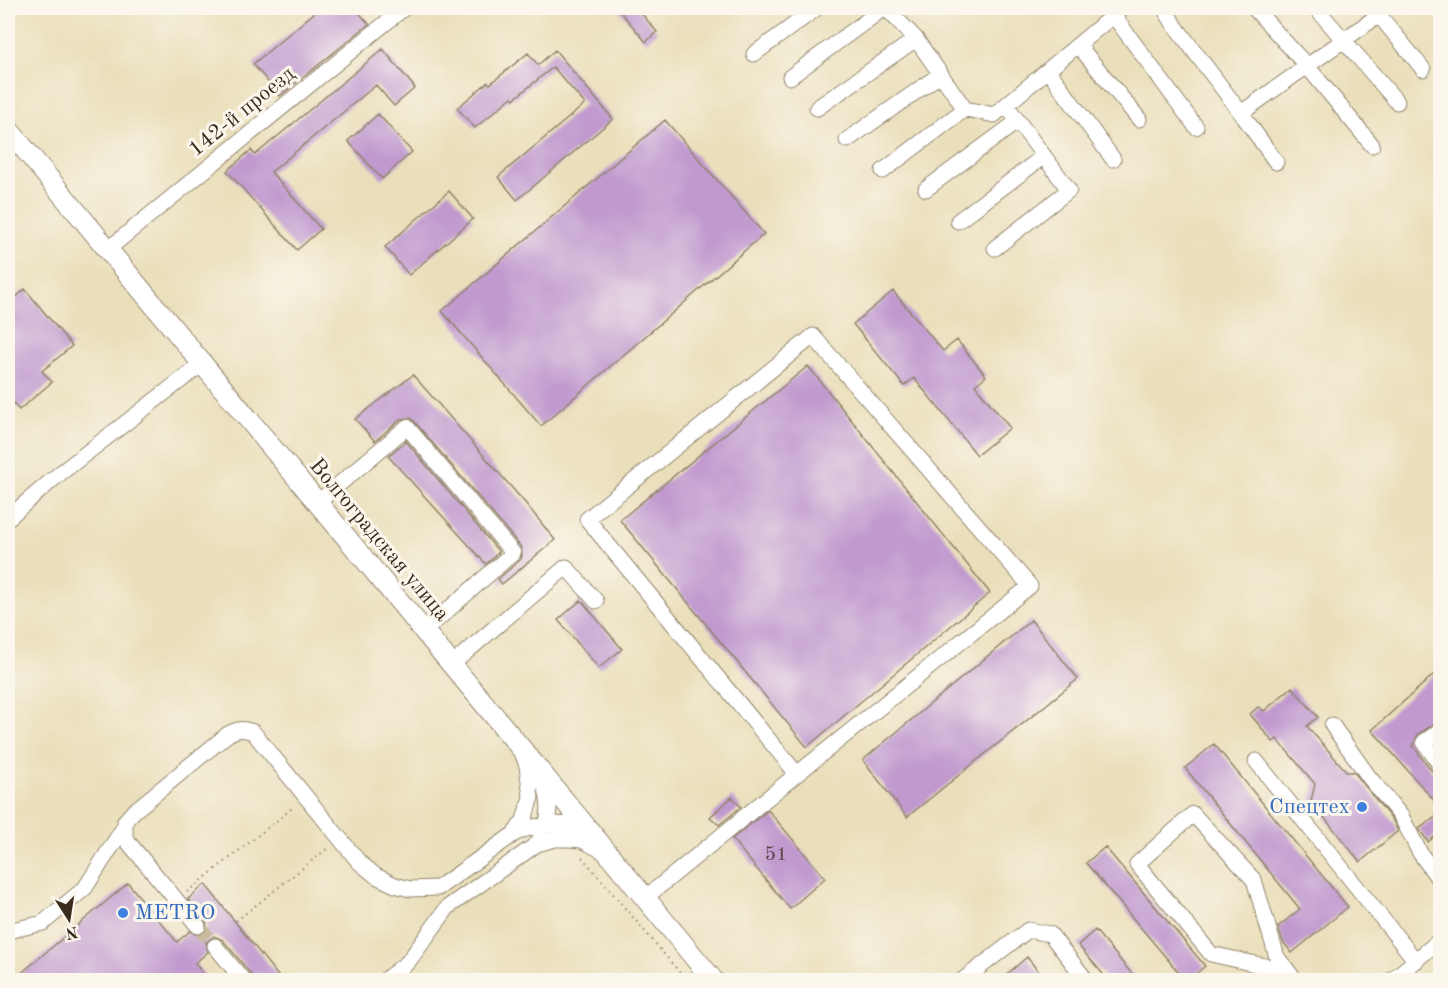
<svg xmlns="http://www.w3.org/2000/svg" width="1448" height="988" font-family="'Old Standard TT',serif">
  <rect width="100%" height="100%" fill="#fbf7ec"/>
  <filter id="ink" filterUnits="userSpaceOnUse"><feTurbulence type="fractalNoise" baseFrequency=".0167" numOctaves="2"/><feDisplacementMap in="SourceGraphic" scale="12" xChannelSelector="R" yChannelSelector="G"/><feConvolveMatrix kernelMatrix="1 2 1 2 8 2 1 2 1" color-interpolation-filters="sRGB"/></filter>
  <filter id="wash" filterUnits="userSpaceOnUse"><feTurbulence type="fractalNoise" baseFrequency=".008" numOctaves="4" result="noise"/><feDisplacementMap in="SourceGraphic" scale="24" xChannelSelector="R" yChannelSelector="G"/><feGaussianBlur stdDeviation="1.35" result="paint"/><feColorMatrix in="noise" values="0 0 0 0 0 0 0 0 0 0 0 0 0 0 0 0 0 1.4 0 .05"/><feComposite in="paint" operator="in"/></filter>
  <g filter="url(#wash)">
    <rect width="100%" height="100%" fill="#eadfbb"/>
    <g id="blocks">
      <path fill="#c099cf" d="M 320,8 L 355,8 L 369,24 L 280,96 L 253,64 Z
        M 617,8 L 637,8 L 657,32 L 646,42 Z
        M 383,49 L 415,88 L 394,106 L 376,85 L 271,172 L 321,229 L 297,250 L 227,171 L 251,150 L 255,155 Z
        M 555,50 L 613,119 L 517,200 L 498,177 L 585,104 L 553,67 L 514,99 L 512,97 L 475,128 L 457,108 L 488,82 L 490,84 L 528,53 L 538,65 Z
        M 378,114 L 412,152 L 382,179 L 348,141 Z
        M 665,120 L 764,234 L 541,426 L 442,311 Z
        M 449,191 L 473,219 L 409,275 L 385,247 Z
        M 25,289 L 72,346 L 42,371 L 52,382 L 19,410 L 8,396 L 8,304 Z
        M 893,291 L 943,351 L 957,340 L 986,376 L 975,385 L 1010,428 L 977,455 L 914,378 L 904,386 L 853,324 Z
        M 808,366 L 990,593 L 807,747 L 620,520 Z
        M 413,375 L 526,504 L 555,540 L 502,584 L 498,579 L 520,560 L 522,556 L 521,547 L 414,421 L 410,418 L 401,419 L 375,441 L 355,419 Z
        M 406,441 L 499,552 L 486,564 L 388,456 Z
        M 581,600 L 622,649 L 599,668 L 558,620 Z
        M 1031,620 L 1078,679 L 907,817 L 863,760 Z
        M 1440,669 L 1440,721 L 1418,734 L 1413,746 L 1432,771 L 1440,776 L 1440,807 L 1372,730 Z
        M 1292,687 L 1318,717 L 1307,726 L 1347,772 L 1354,772 L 1393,821 L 1398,831 L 1360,862 L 1311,801 L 1315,784 L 1277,739 L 1273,742 L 1250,714 L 1258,707 L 1264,711 Z
        M 1214,744 L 1348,907 L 1292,953 L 1283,942 L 1278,927 L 1300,909 L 1185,768 Z
        M 732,797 L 741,807 L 719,825 L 710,817 Z
        M 768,810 L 825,878 L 790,909 L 732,839 Z
        M 1440,814 L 1440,832 L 1428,842 L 1419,829 Z
        M 1105,847 L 1205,966 L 1188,981 L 1186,981 L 1086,863 Z
        M 128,883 L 177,942 L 190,931 L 199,936 L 207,930 L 206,920 L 188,899 L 205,884 L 282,981 L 252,981 L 251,974 L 223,940 L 214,936 L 206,942 L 208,952 L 195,963 L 209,981 L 12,981 Z
        M 1095,930 L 1138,981 L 1109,981 L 1078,945 Z
        M 1027,957 L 1046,981 L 999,981 Z"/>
    </g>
  </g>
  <g filter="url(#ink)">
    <use href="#blocks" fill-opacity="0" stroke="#92846c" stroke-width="1.5"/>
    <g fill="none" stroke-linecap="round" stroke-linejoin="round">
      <path stroke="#c7bb9c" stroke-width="15" stroke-dasharray="15 8" stroke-linecap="butt" d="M 198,926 L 215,946"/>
      <defs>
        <path id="minor" d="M 886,8 L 916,39 L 965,109 L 994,115 L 1122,8
          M 1164,8 L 1173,23 L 1241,113 L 1379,15 L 1423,69
          M 1254,8 L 1307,66 L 1372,145
          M 1316,8 L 1397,102
          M 1113,15 L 1196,127
          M 1078,45 L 1139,119
          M 754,54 L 817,8
          M 1048,70 L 1113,159
          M 790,77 L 884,8
          M 817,108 L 916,39
          M 1241,113 L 1276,162
          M 847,140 L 941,74
          M 883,171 L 965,109
          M 926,189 L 1018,121
          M 958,221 L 1044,156
          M 995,248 L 1069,190 L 1006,105
          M 107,250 L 404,8
          M 317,503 L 407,427 L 513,553 L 424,631
          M 8,518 L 58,475 L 202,364
          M 451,665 L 566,567 L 596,601
          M 1332,725 L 1369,777 L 1401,816 L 1420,853 L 1440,881
          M 1440,731 L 1424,742 L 1440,765
          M 1256,761 L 1416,961
          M 514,834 C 537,823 562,822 586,828
          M 537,844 C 551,823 553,802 542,779
          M 645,898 L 797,774 L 587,519 L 813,336 L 1030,586 L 797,774
          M 198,926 L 128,842 L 125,835 L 125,821 L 133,812 L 228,734 C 237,729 243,728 253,732 L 359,862 L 376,876 L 395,885 L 410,889 L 438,888 L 514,834 L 524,820 L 531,797 L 527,766 L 522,752
          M 8,931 L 43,923 L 85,888 L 124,827
          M 215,946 L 243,980
          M 1287,971 L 1211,954 L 1137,864 L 1193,814 L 1254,880 L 1277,957 L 1295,980
          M 385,980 L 408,962 L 448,907 L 537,844 L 555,839 L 569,839 L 582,840 L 603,851
          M 963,980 L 1028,930 L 1050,934 L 1086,980
          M 1392,980 L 1440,940"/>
        <path id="major" d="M 8,129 L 713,980"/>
      </defs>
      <use href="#minor" stroke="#92846c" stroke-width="17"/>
      <use href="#major" stroke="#92846c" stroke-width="22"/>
      <path stroke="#92846c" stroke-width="2" stroke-dasharray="1.5 4.5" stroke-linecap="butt" d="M 582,857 L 686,980
        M 187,892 L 295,806
        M 236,921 L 328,848"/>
      <use href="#minor" stroke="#fff" stroke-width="15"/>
      <use href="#major" stroke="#fff" stroke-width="20"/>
    </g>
  </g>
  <g fill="#3f7fe0" stroke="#fbf7ec" stroke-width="2">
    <circle cx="1362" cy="807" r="6"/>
    <circle cx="123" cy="913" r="6"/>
  </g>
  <g text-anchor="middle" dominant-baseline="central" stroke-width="6" stroke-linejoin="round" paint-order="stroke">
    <g font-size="20" fill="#5c464a">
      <text x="776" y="855">51</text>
    </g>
    <g font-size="22" fill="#3b2a1e" stroke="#fbf7ec">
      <text transform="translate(242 112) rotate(-39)">142-й проезд</text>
      <text transform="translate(379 540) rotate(50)">Волгоградская улица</text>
    </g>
    <g font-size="22" fill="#366cbe" stroke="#fbf7ec" text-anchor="end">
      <text x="1350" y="807">Спецтех</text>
      <text x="135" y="913" text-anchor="start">METRO</text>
    </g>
  </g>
  <rect width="1448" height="988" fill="none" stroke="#fbf7ec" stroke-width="30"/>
  <g transform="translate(69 919) rotate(168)" stroke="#fbf7ec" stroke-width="4.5" paint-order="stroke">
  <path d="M0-4.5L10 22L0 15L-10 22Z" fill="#3b2a1e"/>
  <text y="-9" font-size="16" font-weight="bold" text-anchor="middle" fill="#3b2a1e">N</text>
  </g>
</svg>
